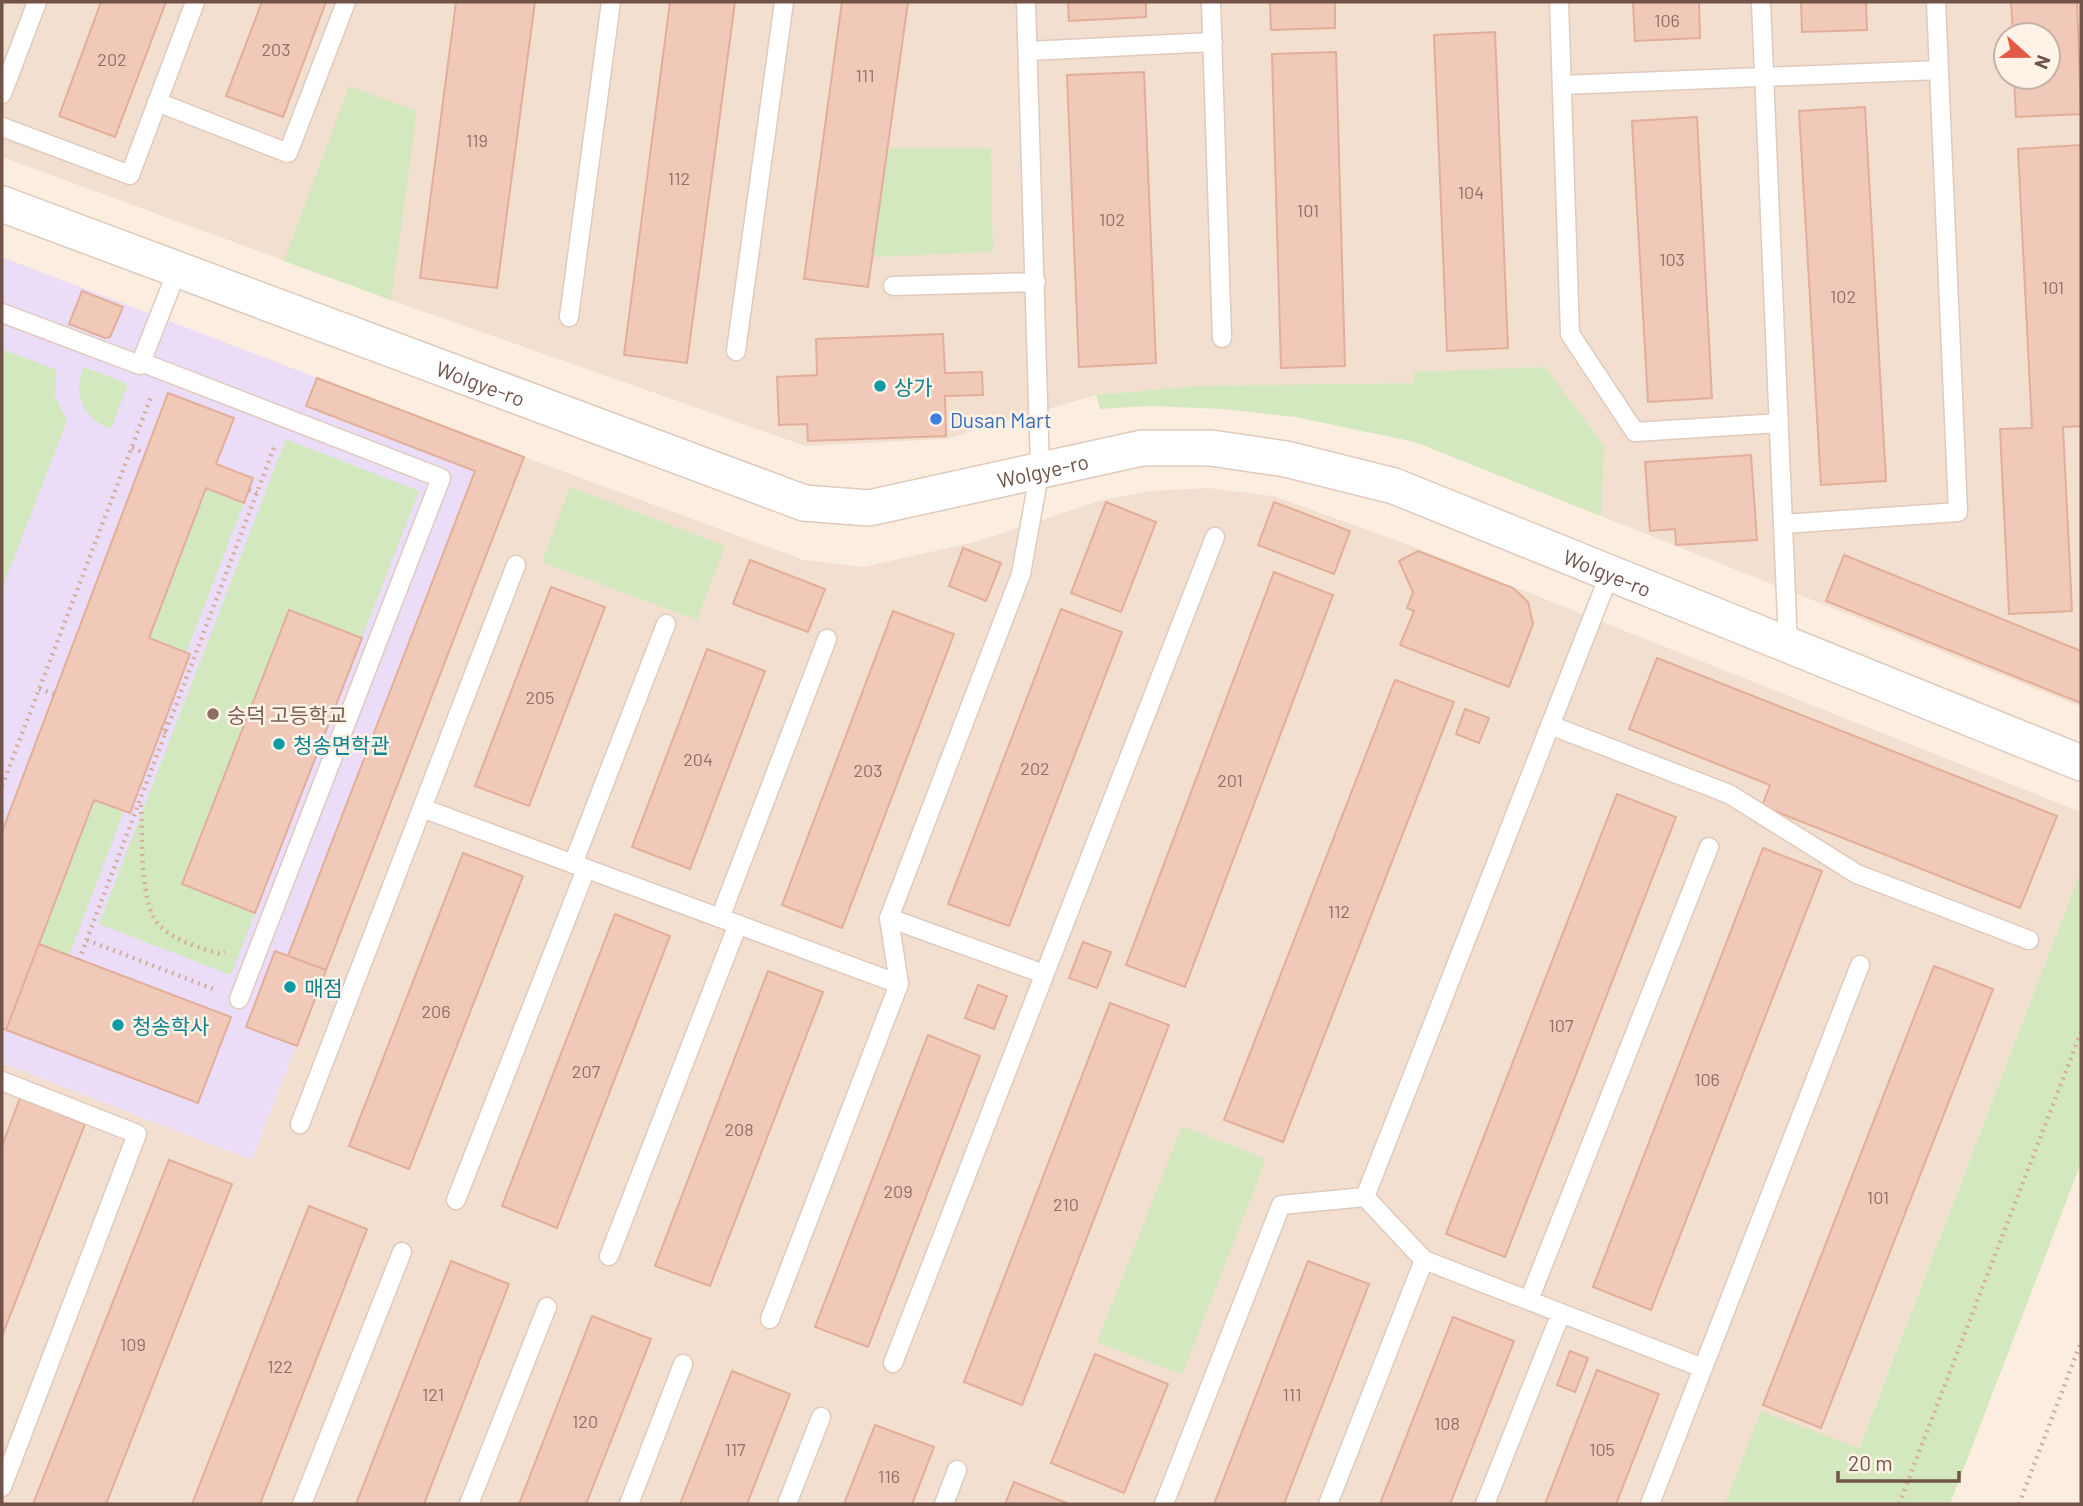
<svg xmlns="http://www.w3.org/2000/svg" width="2083" height="1506" font-family="Barlow,'Noto Sans KR',sans-serif">
  <rect width="100%" height="100%" fill="#fbeee0"/>
  <path fill="#f3dfcf" fill-rule="evenodd" d="M 2,2 L 2081,2 L 2081,707 L 1415,442 L 1196,386 L 1096,395 L 947,439 L 805,446 L 391,300 L 2,157 ZM 2006,35 L 2048,35 L 2048,77 L 2006,77 Z
    M 524,457 L 804,560 L 864,567 L 979,541 L 1099,501 L 1149,491 L 1208,488 L 1273,496 L 1401,542 L 2081,812 L 2081,870 L 1837,1504 L 2,1504 L 2,1063 L 252,1160 Z"/>
  <path fill="#ebddf7" d="M 2,257 L 524,457 L 252,1160 L 2,1063 Z"/>
  <path fill="#d4e8c0" d="M 349,86 L 417,111 L 391,300 L 284,261 Z
    M 887,148 L 991,148 L 993,252 L 872,257 Z
    M 2,349 L 57,370 L 55,397 L 67,421 L 2,589 Z
    M 84,367 L 128,384 L 111,429 C 84,419 71,394 84,367 Z
    M 1545,367 L 1604,446 L 1601,516 L 1415,442 L 1295,417 L 1223,409 L 1151,406 L 1100,409 L 1096,395 L 1196,386 L 1414,383 L 1414,372 Z
    M 286,439 L 419,491 L 362,638 L 289,610 L 182,884 L 255,913 L 231,975 L 99,924 Z
    M 570,487 L 725,546 L 697,620 L 542,562 Z
    M 206,488 L 244,503 L 186,653 L 149,638 Z
    M 94,800 L 124,811 L 69,956 L 39,944 Z
    M 2081,870 L 2081,1163 L 1950,1504 L 1725,1504 L 1761,1411 L 1859,1448 Z
    M 1182,1126 L 1266,1159 L 1182,1375 L 1097,1342 Z"/>
  <path fill="#f0c9b9" stroke="#e2ae99" stroke-width="2" d="M 101,2 L 166,2 L 115,137 L 59,116 Z
    M 262,2 L 326,2 L 283,117 L 226,96 Z
    M 456,2 L 535,2 L 497,288 L 420,278 Z
    M 670,2 L 735,2 L 687,363 L 624,355 Z
    M 842,2 L 908,2 L 868,287 L 804,279 Z
    M 1068,2 L 1146,2 L 1146,17 L 1069,21 Z
    M 1270,2 L 1335,2 L 1335,28 L 1271,30 Z
    M 1633,2 L 1699,2 L 1700,38 L 1635,41 Z
    M 1801,2 L 1866,2 L 1867,30 L 1802,32 Z
    M 2011,2 L 2077,2 L 2081,114 L 2016,117 L 2014,77 L 2048,77 L 2048,35 L 2013,35 Z
    M 1495,32 L 1508,348 L 1447,351 L 1434,35 Z
    M 1336,52 L 1345,366 L 1281,368 L 1272,54 Z
    M 1144,72 L 1156,363 L 1079,367 L 1067,75 Z
    M 1865,107 L 1886,481 L 1821,485 L 1799,111 Z
    M 1697,117 L 1712,398 L 1648,402 L 1632,121 Z
    M 2081,145 L 2081,426 L 2063,427 L 2072,611 L 2009,614 L 2000,429 L 2032,428 L 2018,149 Z
    M 82,291 L 123,307 L 110,337 L 105,338 L 69,324 Z
    M 943,334 L 945,373 L 982,372 L 983,395 L 945,396 L 946,436 L 808,441 L 807,424 L 779,425 L 777,377 L 817,375 L 816,339 Z
    M 317,378 L 524,457 L 326,970 L 288,956 L 475,471 L 306,406 Z
    M 168,393 L 234,418 L 216,464 L 253,478 L 244,503 L 206,488 L 149,638 L 190,654 L 130,813 L 94,800 L 6,1030 L 2,1028 L 2,832 Z
    M 1751,455 L 1757,540 L 1676,545 L 1675,529 L 1650,531 L 1645,462 Z
    M 1106,502 L 1156,522 L 1121,612 L 1071,593 Z
    M 1274,502 L 1350,531 L 1334,574 L 1258,545 Z
    M 963,548 L 1001,563 L 986,601 L 949,586 Z
    M 1418,551 L 1513,588 L 1528,602 L 1533,624 L 1509,687 L 1400,645 L 1414,611 L 1407,608 L 1413,592 L 1399,561 Z
    M 1844,555 L 2081,651 L 2081,703 L 1826,601 Z
    M 750,560 L 825,589 L 808,632 L 733,604 Z
    M 1274,572 L 1333,595 L 1185,987 L 1126,965 Z
    M 551,587 L 605,607 L 529,806 L 475,786 Z
    M 1061,609 L 1122,632 L 1009,926 L 948,904 Z
    M 289,610 L 362,638 L 255,913 L 182,884 Z
    M 893,611 L 954,634 L 842,928 L 782,905 Z
    M 707,649 L 765,671 L 690,869 L 632,847 Z
    M 1657,658 L 2057,816 L 2020,908 L 1762,806 L 1770,785 L 1629,729 Z
    M 1395,680 L 1454,702 L 1283,1142 L 1224,1120 Z
    M 1465,709 L 1489,718 L 1479,743 L 1456,734 Z
    M 1617,794 L 1676,817 L 1505,1257 L 1446,1234 Z
    M 1763,848 L 1822,871 L 1651,1310 L 1593,1287 Z
    M 463,853 L 523,876 L 409,1169 L 349,1146 Z
    M 615,914 L 670,936 L 557,1228 L 502,1206 Z
    M 1083,942 L 1111,952 L 1097,988 L 1069,978 Z
    M 39,944 L 231,1017 L 198,1103 L 6,1030 Z
    M 275,951 L 326,970 L 297,1046 L 246,1027 Z
    M 1934,966 L 1993,989 L 1821,1428 L 1763,1405 Z
    M 768,971 L 823,992 L 710,1286 L 655,1266 Z
    M 978,985 L 1007,996 L 994,1029 L 965,1018 Z
    M 1110,1003 L 1169,1025 L 1022,1405 L 964,1382 Z
    M 928,1035 L 980,1056 L 868,1347 L 815,1327 Z
    M 20,1098 L 85,1124 L 2,1336 L 2,1146 Z
    M 169,1160 L 232,1184 L 106,1504 L 33,1504 Z
    M 309,1206 L 367,1229 L 260,1504 L 192,1504 Z
    M 451,1261 L 509,1284 L 424,1504 L 356,1504 Z
    M 1308,1261 L 1369,1284 L 1284,1504 L 1214,1504 Z
    M 592,1316 L 651,1339 L 586,1504 L 519,1504 Z
    M 1453,1317 L 1514,1341 L 1450,1504 L 1380,1504 Z
    M 1570,1351 L 1588,1358 L 1575,1392 L 1557,1385 Z
    M 1095,1354 L 1168,1384 L 1124,1493 L 1051,1463 Z
    M 1597,1370 L 1659,1394 L 1616,1504 L 1545,1504 Z
    M 732,1371 L 790,1394 L 747,1504 L 680,1504 Z
    M 875,1425 L 934,1447 L 912,1504 L 844,1504 Z
    M 1014,1482 L 1069,1504 L 1005,1504 Z"/>
  <g fill="none" stroke-linecap="round" stroke-linejoin="round">
    <defs>
      <path id="service" d="M 1211,2 L 1222,338
        M 1559,2 L 1570,334 L 1635,432 L 1779,423
        M 1761,2 L 1788,644
        M 1028,51 L 1213,42
        M 1562,85 L 1939,70
        M 2,94 L 37,2
        M 157,102 L 288,153 L 346,2
        M 2,127 L 130,175 L 195,2
        M 893,286 L 1036,282
        M 2,313 L 140,365 L 177,271
        M 569,317 L 611,2
        M 736,351 L 784,2
        M 141,362 L 441,478 L 239,999
        M 1783,524 L 1958,512 L 1936,2
        M 1550,725 L 1729,794 L 1857,874 L 2029,940
        M 422,808 L 899,984
        M 573,864 L 666,624
        M 720,918 L 827,639
        M 889,918 L 1044,974
        M 2,1081 L 137,1134 L 2,1487
        M 300,1124 L 516,565
        M 1365,1197 L 1610,573
        M 1365,1197 L 1424,1260 L 1703,1368
        M 456,1200 L 586,869
        M 609,1256 L 738,924
        M 1529,1300 L 1709,847
        M 770,1319 L 899,984 L 889,918 L 1021,574 L 1040,469 L 1026,2
        M 893,1363 L 1215,537
        M 302,1504 L 402,1252
        M 469,1504 L 547,1307
        M 629,1504 L 683,1364
        M 787,1504 L 821,1417
        M 944,1504 L 957,1470
        M 1164,1504 L 1281,1205 L 1365,1197
        M 1328,1504 L 1424,1260
        M 1485,1504 L 1561,1313
        M 1650,1504 L 1860,965"/>
      <g id="minor">
        <path id="s1" d="M 2,204 L 804,503 L 869,508 L 1142,448 L 1211,448 L 1286,459 L 1394,486 L 2081,763"/>
      </g>
    </defs>
    <use href="#service" stroke="#dfcabd" stroke-width="21"/>
    <use href="#minor" stroke="#dfcabd" stroke-width="38"/>
    <path stroke="#d4ad9c" stroke-width="4.5" stroke-dasharray="2 5" stroke-linecap="butt" d="M 132,448 L 145,453
      M 249,490 L 257,493
      M 39,689 L 54,694
      M 166,733 L 161,731 L 167,721
      M 2,786 L 151,397
      M 141,805 C 143,834 138,907 161,927 C 177,942 199,947 220,954 L 225,952
      M 87,940 L 213,989
      M 79,960 L 275,445
      M 1899,1504 L 2081,1032
      M 2019,1504 L 2081,1342"/>
    <use href="#service" stroke="#fff" stroke-width="18"/>
    <use href="#minor" stroke="#fff" stroke-width="35"/>
  </g>
  <g fill="#0f9aa8" stroke="#fff2e6" stroke-width="2.5">
    <circle cx="880" cy="386" r="7"/>
    <circle cx="279" cy="744" r="7"/>
    <circle cx="290" cy="987" r="7"/>
    <circle cx="118" cy="1025" r="7"/>
  </g>
  <circle fill="#3f7fe0" stroke="#fff2e6" stroke-width="2.5" cx="936" cy="419" r="7"/>
  <circle fill="#8d6e63" stroke="#fff2e6" stroke-width="2.5" cx="213" cy="714" r="7"/>
  <g text-anchor="middle" dominant-baseline="central" stroke-width="5" stroke-linejoin="round" paint-order="stroke">
    <g font-size="18" fill="#917064">
      <text x="1667" y="20">106</text>
      <text x="276" y="49">203</text>
      <text x="112" y="59">202</text>
      <text x="865" y="75">111</text>
      <text x="477" y="140">119</text>
      <text x="679" y="178">112</text>
      <text x="1471" y="192">104</text>
      <text x="1308" y="210">101</text>
      <text x="1112" y="219">102</text>
      <text x="1672" y="259">103</text>
      <text x="2053" y="287">101</text>
      <text x="1843" y="296">102</text>
      <text x="540" y="697">205</text>
      <text x="698" y="759">204</text>
      <text x="1035" y="768">202</text>
      <text x="868" y="770">203</text>
      <text x="1230" y="780">201</text>
      <text x="1339" y="911">112</text>
      <text x="436" y="1011">206</text>
      <text x="1561" y="1025">107</text>
      <text x="586" y="1071">207</text>
      <text x="1707" y="1079">106</text>
      <text x="739" y="1129">208</text>
      <text x="898" y="1191">209</text>
      <text x="1878" y="1197">101</text>
      <text x="1066" y="1204">210</text>
      <text x="133" y="1344">109</text>
      <text x="280" y="1366">122</text>
      <text x="433" y="1394">121</text>
      <text x="1292" y="1394">111</text>
      <text x="585" y="1421">120</text>
      <text x="1447" y="1423">108</text>
      <text x="735" y="1449">117</text>
      <text x="1602" y="1449">105</text>
      <text x="889" y="1476">116</text>
    </g>
    <g font-size="21" fill="#715348" stroke="#fff2e6">
      <text stroke="none"><textPath href="#s1" startOffset="511">Wolgye-ro</textPath></text>
      <text stroke="none"><textPath href="#s1" startOffset="1099">Wolgye-ro</textPath></text>
      <text stroke="none"><textPath href="#s1" startOffset="1687">Wolgye-ro</textPath></text>
    </g>
    <g font-size="21" fill="#0d838f" stroke="#fff2e6" text-anchor="start">
      <text x="894" y="386">상가</text>
      <text x="293" y="744">청송면학관</text>
      <text x="304" y="987">매점</text>
      <text x="132" y="1025">청송학사</text>
    </g>
    <g font-size="21" fill="#366cbe" stroke="#fff2e6" text-anchor="start">
      <text x="950" y="419">Dusan Mart</text>
    </g>
    <g font-size="21" fill="#785e54" stroke="#fff2e6" text-anchor="start">
      <text x="227" y="714">숭덕 고등학교</text>
    </g>
  </g>
  <rect width="2083" height="1506" fill="none" stroke="#715348" stroke-width="7"/>
  <g transform="translate(2027 56) rotate(111)"><circle r="33" fill="#fff2e6" stroke="#c6b2a7" stroke-width="2"/>
  <path d="M0-5L12 26L0 18L-12 26Z" fill="#e35b47"/>
  <text y="-10" font-size="19" font-weight="bold" text-anchor="middle" fill="#715348">N</text>
  </g>
  <path d="M1838 1471v10h121v-10" fill="none" stroke="#715348" stroke-width="3.5"/>
  <text x="1848" y="1471" font-size="21" fill="#715348" stroke="#fff2e6" stroke-width="5" paint-order="stroke">20 m</text>
</svg>
